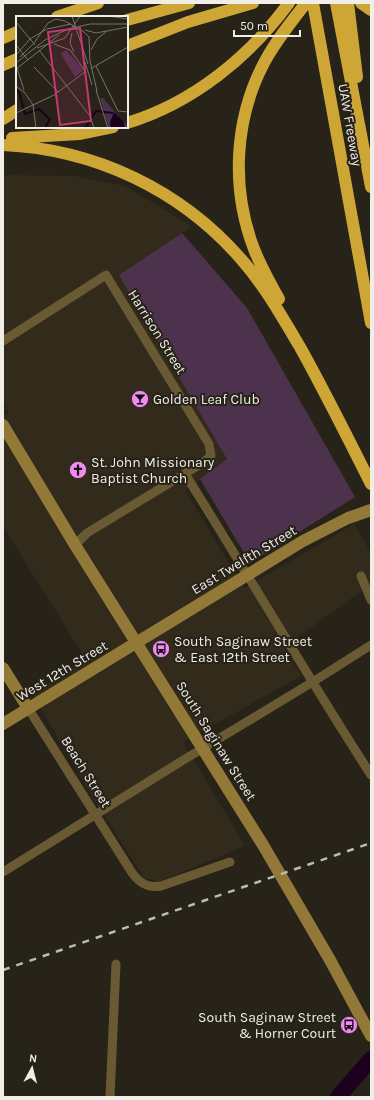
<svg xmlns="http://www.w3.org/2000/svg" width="374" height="1100" font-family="Karla,sans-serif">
  <rect width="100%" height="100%" fill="#272319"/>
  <path fill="#322b1b" d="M 3,175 L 74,176 L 125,186 L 192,226 L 120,275 L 228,460 L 185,490 L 244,588 L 354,524 L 371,553 L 371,584 L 284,647 L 301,676 L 183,742 L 245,846 L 159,882 L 144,878 L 95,801 L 32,693 L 86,660 L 3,526 L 3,416 L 9,413 L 3,401 Z"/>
  <path fill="#4c324c" d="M 182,233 L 247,308 L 355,497 L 250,563 L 200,479 L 227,459 L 119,275 Z"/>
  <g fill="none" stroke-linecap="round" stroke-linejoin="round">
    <path stroke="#1c001d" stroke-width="16" d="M 338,1097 L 371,1059"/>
    <path stroke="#6a5a33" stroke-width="9" d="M 3,341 L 106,275 L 209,444 L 211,456 L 204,462 L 87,533 L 75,545
      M 185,474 C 248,574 307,676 371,775
      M 361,576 L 371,600
      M 28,708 L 129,868 C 136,880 145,889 161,886 L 230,862
      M 3,872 L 185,759 L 311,683 L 371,645
      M 110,1097 L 116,964"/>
    <path stroke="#927937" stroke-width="12" d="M 3,425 L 75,545 L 263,845 L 330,960 L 371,1036
      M 3,668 L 28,708
      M 3,724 L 303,541 L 348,518 L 371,510"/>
    <path stroke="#cda635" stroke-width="12" d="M 313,3 L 371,323
      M 336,3 L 371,187
      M 348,3 L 357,77
      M 361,3 L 371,10
      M 57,17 L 98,3
      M 127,20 L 189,3
      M 3,38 L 17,32
      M 127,46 L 188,22 L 253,3
      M 3,65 L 17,59
      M 3,119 L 17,110
      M 127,123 C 193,103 249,57 289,3
      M 12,138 L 79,134 L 113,127
      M 3,145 C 95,149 181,190 241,259 C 265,286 282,317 300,347 C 325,392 348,438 371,484
      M 279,299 C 270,283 261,267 254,249 C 231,189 234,120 264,63 C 275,42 291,22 306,3"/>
    <path stroke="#bdbbb3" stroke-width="2.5" stroke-dasharray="7 7" stroke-linecap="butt" d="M 3,970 L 371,843"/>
  </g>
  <defs>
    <symbol id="bar-disc" viewBox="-11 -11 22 22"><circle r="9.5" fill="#f28af2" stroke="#272319"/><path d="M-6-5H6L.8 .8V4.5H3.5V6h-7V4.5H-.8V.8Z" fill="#111"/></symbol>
    <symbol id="church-disc" viewBox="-11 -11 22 22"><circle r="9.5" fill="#f28af2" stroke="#272319"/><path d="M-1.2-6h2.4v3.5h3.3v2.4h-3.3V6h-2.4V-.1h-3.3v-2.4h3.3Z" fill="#111"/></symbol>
    <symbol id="bus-disc" viewBox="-11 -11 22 22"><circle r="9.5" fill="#f28af2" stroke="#272319"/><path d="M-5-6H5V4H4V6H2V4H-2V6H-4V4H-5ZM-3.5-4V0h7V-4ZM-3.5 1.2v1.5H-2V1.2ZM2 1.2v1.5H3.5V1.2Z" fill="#111"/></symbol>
  </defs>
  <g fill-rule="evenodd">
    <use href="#bar-disc" x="130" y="389" width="20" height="20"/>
    <use href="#church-disc" x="68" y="460" width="20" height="20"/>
    <use href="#bus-disc" x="151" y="639" width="20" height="20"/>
    <use href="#bus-disc" x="339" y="1015" width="20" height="20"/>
  </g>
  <g text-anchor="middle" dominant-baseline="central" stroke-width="4" stroke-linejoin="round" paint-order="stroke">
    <g font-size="14" fill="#f0eee7" stroke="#272319">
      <text transform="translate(350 125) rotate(80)">UAW Freeway</text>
      <text transform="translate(157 332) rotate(58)">Harrison Street</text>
      <text transform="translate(244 560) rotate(-31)">East Twelfth Street</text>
      <text transform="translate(62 671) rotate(-31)">West 12th Street</text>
      <text transform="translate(216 741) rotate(58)">South Saginaw Street</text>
      <text transform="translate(86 772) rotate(58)">Beach Street</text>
    </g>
    <g font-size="14" fill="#f0eee7" stroke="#272319" text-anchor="start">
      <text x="153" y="399">Golden Leaf Club</text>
      <text x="91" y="462">St. John Missionary<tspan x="91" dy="16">Baptist Church</tspan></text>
      <text x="174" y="641">South Saginaw Street<tspan x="174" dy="16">&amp; East 12th Street</tspan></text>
      <text x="336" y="1017" text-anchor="end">South Saginaw Street<tspan x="336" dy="16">&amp; Horner Court</tspan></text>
    </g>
  </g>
  <g transform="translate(16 16)">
    <rect width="112" height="112" fill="#272319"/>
    <path d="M 50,34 L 68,54 L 59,61 L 45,38 ZM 84,82 L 87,82 L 109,108 L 112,107 L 112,112 L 93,112 Z" fill="#4c324c"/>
    <path d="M 98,96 L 107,105 L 109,112 L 95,112 L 94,106 Z" fill="#1c001d"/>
    <path fill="none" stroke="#1c001d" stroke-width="2" d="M 0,74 L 3,76 L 9,98 L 23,93 L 34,103 L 29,112M 69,112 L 80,95 L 97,97"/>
    <path fill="none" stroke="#77746b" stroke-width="1" d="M 56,0 L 72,48M 92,0 L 112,3M 0,6 L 19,29M 69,14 L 80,17 L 112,11M 56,17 L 54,27 L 58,36M 14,23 L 31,13 L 55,8M 38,28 L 54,34 L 70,56M 0,29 L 12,44M 21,32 L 49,22 L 64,0M 23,34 L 74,100 L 78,112M 75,34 L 81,23 L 91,15M 23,35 L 43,19M 0,39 L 14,23M 4,41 L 18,27 L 32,7 L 40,3 L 49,5 L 68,16 L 73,21 L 74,45 L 81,75M 69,46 L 76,69M 0,47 L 29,24 L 52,13 L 74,8 L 112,8M 80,50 L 102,95 L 112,96M 18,51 L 42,76M 1,52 L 8,74M 76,52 L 112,31M 0,53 L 23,35M 0,70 L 9,77 L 17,89 L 20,112M 80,74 L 92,112M 0,97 L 38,79 L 70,55"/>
    <path fill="#c93870" fill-opacity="0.15" stroke="#c93870" stroke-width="2" d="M 64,12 L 75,105 L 44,109 L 32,16 Z"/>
    <rect width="112" height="112" fill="none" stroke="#f0eee7" stroke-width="2"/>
  </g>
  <rect width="374" height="1100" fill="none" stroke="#f0eee7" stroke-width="8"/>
  <g transform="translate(32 1068) rotate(7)" stroke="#272319" stroke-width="3" paint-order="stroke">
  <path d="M0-3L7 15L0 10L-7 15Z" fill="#f0eee7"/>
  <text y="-6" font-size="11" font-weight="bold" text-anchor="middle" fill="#f0eee7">N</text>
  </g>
  <path d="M234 30v6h66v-6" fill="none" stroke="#f0eee7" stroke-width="2"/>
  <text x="240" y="30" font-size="12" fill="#f0eee7" stroke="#272319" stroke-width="3" paint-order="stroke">50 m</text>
</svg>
